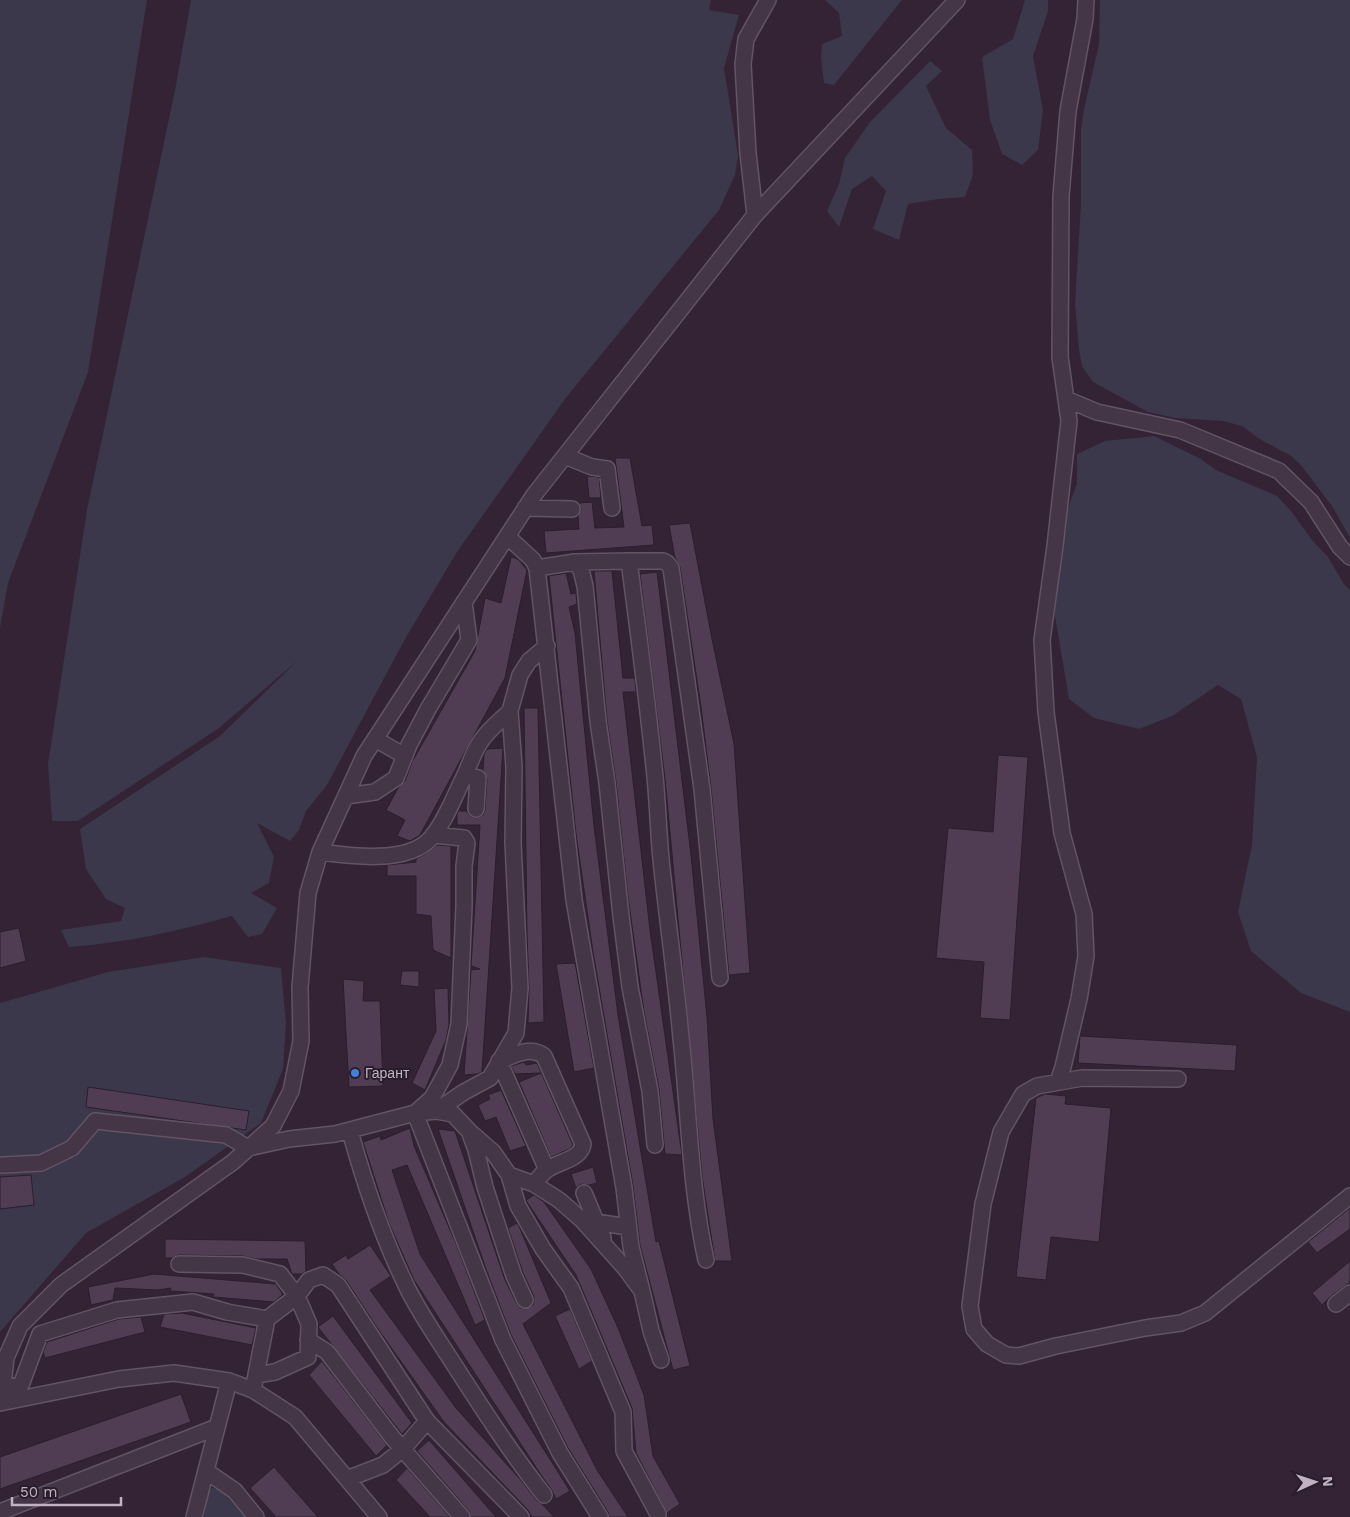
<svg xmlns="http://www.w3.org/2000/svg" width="1350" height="1517" font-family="'Work Sans',sans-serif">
  <rect width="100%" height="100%" fill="#332335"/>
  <path fill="#3a384a" d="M 0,0 L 147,0 L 88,372 L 8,583 L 0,628 Z
    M 191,0 L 711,0 L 709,10 L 739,15 L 724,68 L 738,155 L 735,175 L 719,210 L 565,399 L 457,552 L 405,639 L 327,785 L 306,811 L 299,830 L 290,841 L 257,823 L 274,857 L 269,883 L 251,893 L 277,908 L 262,934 L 248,937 L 232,916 C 178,931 125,943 69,947 L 61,930 L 121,921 L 125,908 L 106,899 L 86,869 L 80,829 L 220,736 L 297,661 L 219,728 L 78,821 L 52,821 L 48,764 L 87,510 L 176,85 Z
    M 825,0 L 902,0 L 834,85 L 824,83 L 821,58 L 822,44 L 842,36 L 839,13 Z
    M 1025,0 L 1048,0 L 1048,11 L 1033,56 L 1043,110 L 1038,150 L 1022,165 L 1002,154 L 990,120 L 982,57 L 1013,39 Z
    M 1100,0 L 1350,0 L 1350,538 L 1332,506 L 1300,464 L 1291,456 L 1258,438 L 1242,426 L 1223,421 L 1175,418 L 1148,412 L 1093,382 L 1082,366 L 1079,350 L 1075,303 L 1081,205 L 1081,130 L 1084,109 L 1099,44 Z
    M 930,61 L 942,71 L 926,86 L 946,128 L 972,150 L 973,175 L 965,197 L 938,199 L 908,204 L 899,240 L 873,229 L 886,191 L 872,176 L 852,189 L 839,227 L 827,211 L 839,184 L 845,158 L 870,122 Z
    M 1154,436 L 1201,459 L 1216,470 L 1277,496 L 1291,511 L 1312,540 L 1328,557 L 1344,584 L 1350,590 L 1350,1012 L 1301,993 L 1251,951 L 1238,912 L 1252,845 L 1257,757 L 1241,699 L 1218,685 L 1172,716 L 1139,729 L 1094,718 L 1069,699 L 1050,586 L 1055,546 L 1077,483 L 1077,454 L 1105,441 Z
    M 204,957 L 281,968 L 286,1024 L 283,1069 L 261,1123 L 185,1177 L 86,1233 L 0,1332 L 0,1003 L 108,972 Z
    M 211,1488 L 222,1489 L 246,1517 L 204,1517 L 207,1498 Z"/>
  <path fill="#503d53" stroke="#2b1e2d" d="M 615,458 L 630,458 L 642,526 L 652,525 L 654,545 L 546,553 L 544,531 L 579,529 L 578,516 L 581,509 L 579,503 L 592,502 L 595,528 L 624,527 Z
    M 587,476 L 599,477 L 601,498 L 589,498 Z
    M 690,523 L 712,639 L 734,744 L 750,973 L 729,975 L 711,788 L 701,707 L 680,567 L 675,558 L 669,525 Z
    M 511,557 L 518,559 L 527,570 L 505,678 L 420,835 L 410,841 L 397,836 L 405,820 L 386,810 L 398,788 L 405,781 L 412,762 L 475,651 L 485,598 L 501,603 Z
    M 594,571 L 612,571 L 623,678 L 635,678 L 636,692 L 623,692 L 650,930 L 682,1155 L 665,1154 L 659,1089 L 644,1012 L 628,897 L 616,782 L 607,720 Z
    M 657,572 L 691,855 L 707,1017 L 713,1119 L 732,1261 L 715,1261 L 702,1176 L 665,779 L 640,574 Z
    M 566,573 L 571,594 L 576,593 L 577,604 L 569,607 L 575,633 L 594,826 L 618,1015 L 656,1242 L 659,1241 L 690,1366 L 673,1370 L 640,1245 L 633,1186 L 593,952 L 576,834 L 549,576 Z
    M 524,708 L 538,708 L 544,1022 L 528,1023 L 529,988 L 527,934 Z
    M 503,748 L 482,1072 L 477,1074 L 464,1075 L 471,970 L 480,969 L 471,966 L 480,825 L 457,825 L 457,814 L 458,811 L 467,811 L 470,816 L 476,818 L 483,815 L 485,810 L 487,779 L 483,770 L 484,754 L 487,749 Z
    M 998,755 L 1028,757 L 1010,1020 L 980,1018 L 984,962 L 936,958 L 948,828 L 993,832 Z
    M 437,845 L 451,846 L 451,958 L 433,950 L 431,916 L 416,914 L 416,876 L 387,876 L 387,865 L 416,862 L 416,859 L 425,854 Z
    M 19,928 L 26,961 L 0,968 L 0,932 Z
    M 575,963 L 594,1068 L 574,1072 L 556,964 Z
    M 402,971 L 419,971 L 419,987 L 400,985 Z
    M 343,979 L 364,981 L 363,1001 L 380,1001 L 383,1086 L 349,1087 Z
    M 448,988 L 449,1025 L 446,1040 L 425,1090 L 412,1083 L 436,1031 L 434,989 Z
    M 1080,1036 L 1237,1045 L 1235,1071 L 1078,1063 Z
    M 524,1062 L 526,1065 L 537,1063 L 573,1145 L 569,1149 L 551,1157 L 519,1082 L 541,1073 L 515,1074 L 511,1066 Z
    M 88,1087 L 249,1111 L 246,1130 L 86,1107 Z
    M 501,1090 L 526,1146 L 510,1151 L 496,1117 L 485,1121 L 478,1105 L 490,1099 L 488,1095 Z
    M 1045,1094 L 1066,1096 L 1065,1104 L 1111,1108 L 1099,1242 L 1051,1237 L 1046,1280 L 1016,1277 L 1036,1098 Z
    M 410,1128 L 414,1146 L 457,1246 L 485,1320 L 475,1325 L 407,1165 L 392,1170 L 420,1254 L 570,1491 L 556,1499 L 551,1489 L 541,1475 L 414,1280 L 389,1223 L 363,1142 L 380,1136 L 381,1140 Z
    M 438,1129 L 455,1131 L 505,1280 L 517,1304 L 520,1308 L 525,1309 L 533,1305 L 534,1297 L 523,1273 L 508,1228 L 517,1223 L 519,1226 L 551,1303 L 523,1324 L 597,1470 L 628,1517 L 609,1517 L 608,1512 L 568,1448 L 511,1335 L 487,1272 Z
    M 593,1167 L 597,1183 L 589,1185 L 581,1184 L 576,1188 L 571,1174 Z
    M 31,1175 L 34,1205 L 0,1209 L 0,1177 Z
    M 534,1195 L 544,1202 L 591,1269 L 619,1330 L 644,1395 L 653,1456 L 680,1504 L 667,1513 L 636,1453 L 632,1408 L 576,1275 L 527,1202 L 526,1200 Z
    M 1350,1208 L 1350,1229 L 1317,1253 L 1308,1242 Z
    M 165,1239 L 305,1241 L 306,1271 L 302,1274 L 292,1274 L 287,1259 L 256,1259 L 243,1256 L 179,1255 L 172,1258 L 165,1258 Z
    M 370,1245 L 391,1276 L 370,1290 L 456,1408 L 520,1479 L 537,1501 L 542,1504 L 554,1517 L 532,1517 L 528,1510 L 444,1422 L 380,1332 L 346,1280 L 339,1274 L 332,1264 L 346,1255 L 348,1259 Z
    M 1350,1261 L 1350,1282 L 1330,1297 L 1322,1305 L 1312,1293 Z
    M 154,1274 L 276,1284 L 282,1293 L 282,1295 L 274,1302 L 213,1297 L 214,1294 L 170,1291 L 171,1288 L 158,1290 L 115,1288 L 113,1300 L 91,1305 L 88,1287 Z
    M 570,1309 L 592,1361 L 579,1369 L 555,1316 Z
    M 182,1313 L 256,1328 L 252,1345 L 160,1327 L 164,1314 Z
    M 333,1316 L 412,1423 L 402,1434 L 318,1327 Z
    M 141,1317 L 145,1332 L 45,1358 L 43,1352 L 47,1342 L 119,1319 Z
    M 322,1361 L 387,1445 L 376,1456 L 309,1375 Z
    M 181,1394 L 191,1422 L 0,1489 L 0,1457 Z
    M 429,1440 L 496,1517 L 471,1517 L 469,1511 L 417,1451 Z
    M 274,1467 L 318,1517 L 276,1517 L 250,1488 Z
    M 407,1468 L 450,1517 L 430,1517 L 396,1480 Z"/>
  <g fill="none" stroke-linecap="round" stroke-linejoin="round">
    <defs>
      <path id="minor" d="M 755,215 L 748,153 L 743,64 L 746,39 L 768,0
        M 1066,399 L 1097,412 L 1180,430 L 1279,471 L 1311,502 L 1340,547 L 1350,557
        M 565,456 L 592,467 L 607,469 L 612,508
        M 525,508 L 572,509
        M 507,536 L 533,560 L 537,568 L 574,900 L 624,1188 L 631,1247 L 642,1291
        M 629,561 L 663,561 L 667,563 L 671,568 L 702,789 L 720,978
        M 575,562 L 629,561 C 638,629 647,698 654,767 C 658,801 658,835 662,869 C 668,925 676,982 681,1038 C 689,1112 690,1187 706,1260
        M 537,568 L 575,562 L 581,570 L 585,586 L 598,721 L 607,783 L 621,916 L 630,987 L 650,1091 L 655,1145
        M 375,739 L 405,756
        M 465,776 L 478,778 L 476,809
        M 346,796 L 375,792 L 396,778 L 409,745 L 428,709 L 469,640 L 464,602
        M 320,852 C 350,856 407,864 430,839 C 444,824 454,797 463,779 C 469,767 473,752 481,741 C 488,730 501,720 510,711
        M 1178,1079 L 1082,1078 L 1037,1086 L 1023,1094 L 1001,1132 L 983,1204 L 970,1306 L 974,1329 L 987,1344 L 1006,1355 L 1019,1356 L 1056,1346 L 1145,1328 L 1181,1323 L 1205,1313 L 1350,1196
        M 1058,1082 L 1063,1067 L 1079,999 L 1086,956 L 1084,914 L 1062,833 L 1046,712 L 1042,640 L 1055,546 L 1069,421 L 1060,357 L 1061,196 L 1068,111 L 1085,19 L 1086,0
        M 436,1111 L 464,1092 L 490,1078 L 516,1033 L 520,988 L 513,843 L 514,767 L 510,711 L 520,675 L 529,661 L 547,646
        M 415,1113 L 503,1340 L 560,1453 L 600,1517
        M 415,1113 L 432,1098 L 450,1065 L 459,1024 L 464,906 L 464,866 L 467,843 L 464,838 L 433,835
        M 350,1131 C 364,1182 381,1233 404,1281 C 417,1310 436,1336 453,1363 C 482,1408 511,1453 544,1495
        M 470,1132 L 493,1152 L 509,1175 L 518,1206 L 543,1249 L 571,1288 L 623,1412 L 624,1451 L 658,1514
        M 3,1165 L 41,1163 L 72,1148 L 95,1121 L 226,1135 L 248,1148 L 289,1139 L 335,1134 L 415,1113 L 436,1111 L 453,1114 L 469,1131 L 476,1150 L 485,1187 L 514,1276 L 525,1300
        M 509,1175 L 534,1184 L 559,1200 L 582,1220 L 625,1268 L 642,1291 L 651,1331 L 661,1360
        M 534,1184 C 538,1179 543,1172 548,1169 C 560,1161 581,1159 583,1144 L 544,1056 C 530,1045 513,1056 499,1061 L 547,1170
        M 584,1193 L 603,1238
        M 589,1221 L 628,1227
        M 179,1264 L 243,1265 L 280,1274 L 297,1296 L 309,1324 L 308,1357 L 275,1372 L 256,1375
        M 1336,1304 L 1350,1293
        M 267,1319 L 297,1296 L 309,1280 L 323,1275 L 338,1285 L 427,1421 L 403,1449 L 383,1465 L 347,1479
        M 308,1340 L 327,1352 L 392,1437 L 462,1517
        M 2,1388 L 21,1385 L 40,1334 L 117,1310 L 193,1302 L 227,1312 L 267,1319 L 253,1390
        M 0,1403 L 119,1379 L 174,1373 L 229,1381 L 253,1390 L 295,1417 L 379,1517
        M 1,1403 L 6,1358 L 20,1326 L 61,1285 L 233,1162 L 273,1126 L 291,1091 L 301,1041 L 300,987 L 308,893 L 320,852 L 364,756 L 534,495 L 755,215 L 957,0
        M 427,1421 L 521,1517
        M 206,1471 L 235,1491 L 256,1517
        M 0,1512 L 217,1427
        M 194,1517 L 229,1381"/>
    </defs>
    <use href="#minor" stroke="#625464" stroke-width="18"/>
    <use href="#minor" stroke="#443646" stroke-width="15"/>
  </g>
  <circle fill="#3f7fe0" stroke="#291c2b" stroke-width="2" cx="355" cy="1073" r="5"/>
  <g text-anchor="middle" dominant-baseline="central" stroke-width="4" stroke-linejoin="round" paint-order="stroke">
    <g font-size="14" fill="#c1b1c2" stroke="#291c2b" text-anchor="start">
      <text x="365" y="1073">Гарант</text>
    </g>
  </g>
  <g transform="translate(1315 1482) rotate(87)" stroke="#291c2b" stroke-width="4" paint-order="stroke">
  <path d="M0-4L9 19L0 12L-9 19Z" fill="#c1b1c2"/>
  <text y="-8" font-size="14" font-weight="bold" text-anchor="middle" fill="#c1b1c2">N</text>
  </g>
  <path d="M12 1497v8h109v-8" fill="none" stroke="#c1b1c2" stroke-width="2.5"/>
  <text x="20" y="1497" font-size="15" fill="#c1b1c2" stroke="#291c2b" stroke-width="4" paint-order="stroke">50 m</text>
</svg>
